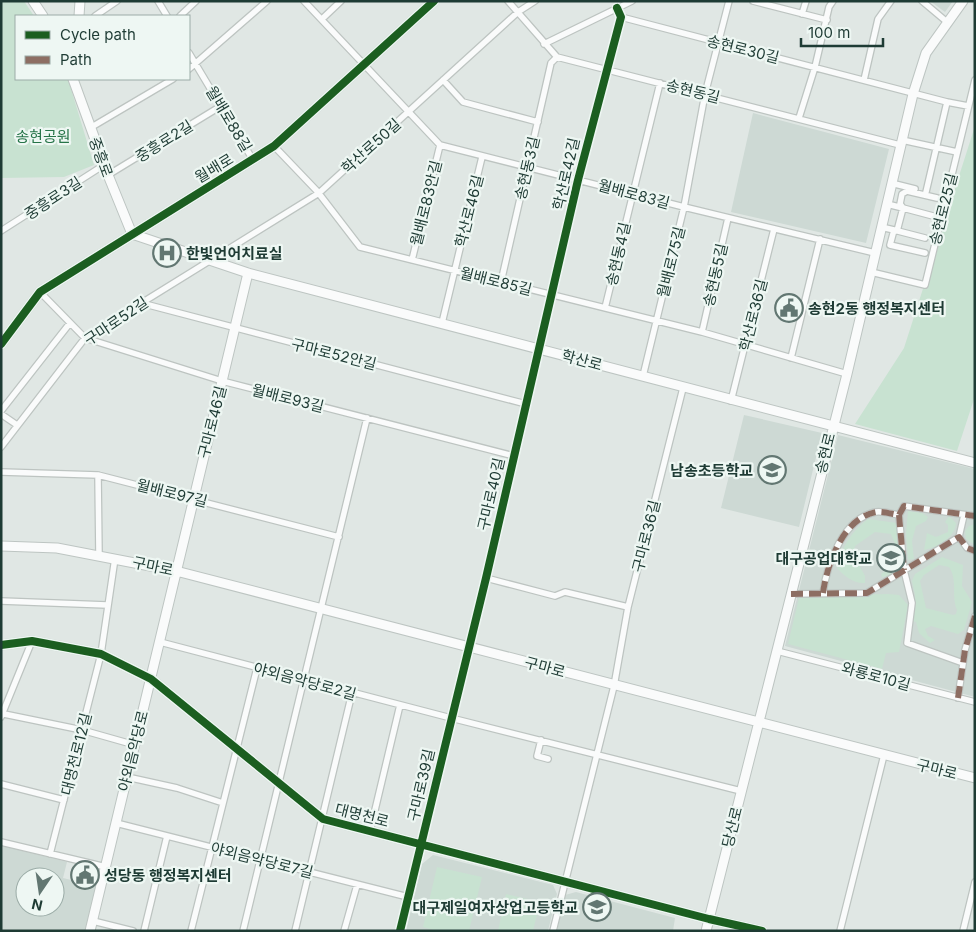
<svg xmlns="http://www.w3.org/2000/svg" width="976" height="932" font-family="Inter,'Noto Sans KR',sans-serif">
  <rect width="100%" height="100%" fill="#e0e7e4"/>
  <path fill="#cdd9d4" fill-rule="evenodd" d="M 930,1 L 953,1 L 945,12 Z
    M 753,113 L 889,149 L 866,243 L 731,212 Z
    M 744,415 L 822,433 L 799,527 L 721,508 Z
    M 838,435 L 975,469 L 975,697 L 785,646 Z
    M 3,846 L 67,862 L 63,878 L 96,886 L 85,931 L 1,931 ZM 25,877 L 55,877 L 55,907 L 25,907 Z
    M 433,855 L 553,885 L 557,894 L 548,931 L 406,931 L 422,864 Z
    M 576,892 L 675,918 L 673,931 L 557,931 L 565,895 Z"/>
  <path fill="#c8e2d1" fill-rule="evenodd" d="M 1,1 L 24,1 L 34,16 L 16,16 L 16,79 L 68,79 L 94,165 L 64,177 L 1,178 Z
    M 975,126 L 975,396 L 957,451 L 855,424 L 904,348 Z
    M 908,511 L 922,513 L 928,517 L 926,521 L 916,526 L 912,541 L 914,559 L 908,560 L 906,533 Z
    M 949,516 L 956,523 C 956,537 936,548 924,550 L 927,533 L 936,537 L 948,532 L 948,525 L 945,522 Z
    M 868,519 L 897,523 L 900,569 L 892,576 L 882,577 L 881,574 L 893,565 L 896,546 L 891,534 L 875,532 L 855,546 L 853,554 L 865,576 L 865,583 C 854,584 844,576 837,568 C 841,547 852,531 868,519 Z
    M 975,524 L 975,545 L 966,539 L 965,531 L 969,526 Z
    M 942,557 L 963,565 L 962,586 L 972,602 L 964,630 L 958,634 L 931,626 L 925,629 L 928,636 L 935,640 L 930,643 L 919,633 L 916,622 L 912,621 L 915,595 L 912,581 L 915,574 ZM 939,565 L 949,567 C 958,580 951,596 957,610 L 956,614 L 953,615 L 926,608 L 920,581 L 924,575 Z
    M 888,594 L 899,595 L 908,605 L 899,652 L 886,653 L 882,669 L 788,644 L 799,598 L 805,596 Z
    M 437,867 L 482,877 L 469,931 L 437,931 L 423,927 Z
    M 506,894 L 540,902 L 533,931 L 498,931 Z"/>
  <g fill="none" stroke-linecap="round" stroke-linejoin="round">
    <defs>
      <path id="street" d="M 158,1 L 167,16
        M 304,1 L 440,145 L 684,207 L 875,253
        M 508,1 L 557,57 L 900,145
        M 753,1 L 827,20
        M 922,1 L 947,22
        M 802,14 L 806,1
        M 95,16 L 117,1
        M 180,16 L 196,1
        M 621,17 L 947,102
        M 322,19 L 341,1
        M 544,44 L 632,1
        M 189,53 L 253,160
        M 189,69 L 267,1
        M 443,80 L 463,102 L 538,122
        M 864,80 L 878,19 L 891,1
        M 799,118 L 815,67 L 829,7 L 833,1
        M 90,128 L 173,79
        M 902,140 L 957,152
        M 274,146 L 317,191 L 360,247 L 702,332 L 847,374
        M 108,175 L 221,106
        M 891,183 L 915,189
        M 926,192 L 947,102 L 968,106
        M 887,204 L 903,208 L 897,231
        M 933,216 L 903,208 L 900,204 L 902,194 L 907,191 L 937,198
        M 881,227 L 894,230 L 890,245 L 925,253
        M 894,230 L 925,238
        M 1,231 L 104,165
        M 412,260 L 440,145
        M 871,272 L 925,285 L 975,80
        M 501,282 L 551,63 L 557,57
        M 40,292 L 85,338 L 222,381 L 514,456
        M 141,303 L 526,404
        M 605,308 L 660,83
        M 442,323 L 482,157
        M 702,332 L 728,218
        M 791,358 L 820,239
        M 643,376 L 684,207 L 705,94 L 729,1
        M 731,401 L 774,229
        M 1,411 L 70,323
        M 1,414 L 17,425
        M 1,447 L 85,338 L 319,193 L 518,12 L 535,1
        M 1,472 L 98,475 L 339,537
        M 98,475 L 99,555
        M 899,515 L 904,570 L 912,603 L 907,643 L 963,663
        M 959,537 L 964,515
        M 486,578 L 555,596 L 565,592 L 628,607
        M 823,593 C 827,564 843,518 876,512 C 883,511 892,514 899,515 L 904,506 L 975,516
        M 791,594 L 867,593 L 959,537 L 967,548 L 975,551
        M 1,601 L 107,605
        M 160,642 L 451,718 L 741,791
        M 777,651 L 975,702
        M 958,698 L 965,650 L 975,616
        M 4,714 L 82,730 L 135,745
        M 1,717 L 32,641
        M 541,740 L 537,756 L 548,759
        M 127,777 L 177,788 L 223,803
        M 1,784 L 64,800
        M 116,823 L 408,897
        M 370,831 L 400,705
        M 1,842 L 106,867
        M 50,854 L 101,654 L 115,558
        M 93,921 L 133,931
        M 144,931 L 167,836
        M 191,931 L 257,668
        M 243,931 L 367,418
        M 295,931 L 352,693
        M 344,931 L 357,885
        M 400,931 L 486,578 L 578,180 L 621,17 L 617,8
        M 553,931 L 614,686 L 628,607 L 683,388
        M 840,931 L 884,755
        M 963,931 L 975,882"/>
      <path id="secondary" d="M 33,1 L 43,16
        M 79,16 L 80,1
        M 73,79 L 108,175 L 132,234 L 248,273 L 975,463
        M 1,546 L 57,548 L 176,571 L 975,778
        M 1,645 L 32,641 L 101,654 L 151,679 L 323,819 L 709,919 L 762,931
        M 90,931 L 248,273
        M 706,931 L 847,374 L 913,94 L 926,53 L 963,1"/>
      <path id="primary" d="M 1,344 L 40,292 L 274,146 L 434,1"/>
    </defs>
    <use href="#street" stroke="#bdc4c1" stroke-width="8"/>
    <use href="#secondary" stroke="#bdc5c2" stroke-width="11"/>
    <use href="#primary" stroke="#bac4c1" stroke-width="11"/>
    <use href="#street" stroke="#fafbfb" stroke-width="5.5"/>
    <use href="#secondary" stroke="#fafbfb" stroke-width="9"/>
    <use href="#primary" stroke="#ccd4d2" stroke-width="9"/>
    <path stroke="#8d6e63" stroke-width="6" stroke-dasharray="12 6" stroke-linecap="butt" d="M 899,515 L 904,570
      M 823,593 C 827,564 843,518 876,512 C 883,511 892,514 899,515 L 904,506 L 975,516
      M 791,594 L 867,593 L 959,537 L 967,548 L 975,551
      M 958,698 L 965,650 L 975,616"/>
    <defs>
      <path id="cycleway" d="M 1,344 L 40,292 L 274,146 L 434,1
        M 1,645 L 32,641 L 101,654 L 151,679 L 323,819 L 709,919 L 762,931
        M 400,931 L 486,578 L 578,180 L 621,17 L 617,8"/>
    </defs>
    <use href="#cycleway" stroke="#eef7f3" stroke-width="11"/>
    <use href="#cycleway" stroke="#1b5e20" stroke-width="8"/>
  </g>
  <defs>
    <symbol id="hospital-ring" viewBox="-11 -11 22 22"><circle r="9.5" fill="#eef7f3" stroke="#627772" stroke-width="1.5"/><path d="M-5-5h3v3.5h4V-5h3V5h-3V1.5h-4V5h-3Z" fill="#627772"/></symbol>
    <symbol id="civic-ring" viewBox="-11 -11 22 22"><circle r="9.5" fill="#eef7f3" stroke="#627772" stroke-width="1.5"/><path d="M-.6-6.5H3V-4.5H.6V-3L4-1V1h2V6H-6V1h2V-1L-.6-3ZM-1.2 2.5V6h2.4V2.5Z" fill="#627772"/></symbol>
    <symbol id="school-ring" viewBox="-11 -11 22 22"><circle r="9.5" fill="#eef7f3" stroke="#627772" stroke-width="1.5"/><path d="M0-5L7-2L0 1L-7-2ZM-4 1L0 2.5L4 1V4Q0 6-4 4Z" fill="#627772"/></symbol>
    <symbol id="university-ring" viewBox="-11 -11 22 22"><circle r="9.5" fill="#eef7f3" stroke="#627772" stroke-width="1.5"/><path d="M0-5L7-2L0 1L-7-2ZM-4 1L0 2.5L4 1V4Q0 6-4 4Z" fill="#627772"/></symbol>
  </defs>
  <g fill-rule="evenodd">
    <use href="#hospital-ring" x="151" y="237" width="32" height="32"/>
    <use href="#civic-ring" x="773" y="292" width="32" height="32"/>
    <use href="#school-ring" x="756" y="454" width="32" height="32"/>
    <use href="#university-ring" x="875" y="542" width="32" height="32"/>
    <use href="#civic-ring" x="69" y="859" width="32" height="32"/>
    <use href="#school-ring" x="581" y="891" width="32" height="32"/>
  </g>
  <g text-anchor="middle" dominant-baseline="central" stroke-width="4.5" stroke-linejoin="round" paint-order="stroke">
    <g font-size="15" fill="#1e3b34" stroke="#eef7f3">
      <text transform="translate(743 49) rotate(14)">송현로30길</text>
      <text transform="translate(693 91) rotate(14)">송현동길</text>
      <text transform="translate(229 119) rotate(59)">월배로88길</text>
      <text transform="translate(164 141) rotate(-32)">중흥로2길</text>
      <text transform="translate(371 146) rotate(-42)">학산로50길</text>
      <text transform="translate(101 157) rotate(70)">중흥로</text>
      <text transform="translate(214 168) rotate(-31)">월배로</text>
      <text transform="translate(527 168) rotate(-77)">송현동3길</text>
      <text transform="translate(566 174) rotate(-77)">학산로42길</text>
      <text transform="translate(634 194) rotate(15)">월배로83길</text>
      <text transform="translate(53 198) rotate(-33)">중흥로3길</text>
      <text transform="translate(426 203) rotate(-76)">월배로83안길</text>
      <text transform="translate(943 209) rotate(-76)">송현로25길</text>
      <text transform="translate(469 211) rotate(-76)">학산로46길</text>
      <text transform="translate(618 254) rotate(-77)">송현동4길</text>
      <text transform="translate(671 262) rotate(-76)">월배로75길</text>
      <text transform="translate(715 275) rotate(-77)">송현동5길</text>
      <text transform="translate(496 281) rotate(14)">월배로85길</text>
      <text transform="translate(753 315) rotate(-76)">학산로36길</text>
      <text transform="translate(116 321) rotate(-34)">구마로52길</text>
      <text transform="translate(334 354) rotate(14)">구마로52안길</text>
      <text transform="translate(582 360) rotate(15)">학산로</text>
      <text transform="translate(288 398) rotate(14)">월배로93길</text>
      <text transform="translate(212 422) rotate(-76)">구마로46길</text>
      <text transform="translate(825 453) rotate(-76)">송현로</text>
      <text transform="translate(172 493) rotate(14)">월배로97길</text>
      <text transform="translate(491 494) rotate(-77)">구마로40길</text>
      <text transform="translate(646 536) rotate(-76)">구마로36길</text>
      <text transform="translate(153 566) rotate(12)">구마로</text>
      <text transform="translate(545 667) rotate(15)">구마로</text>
      <text transform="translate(876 676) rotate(15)">와룡로10길</text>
      <text transform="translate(305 681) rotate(15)">야외음악당로2길</text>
      <text transform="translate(133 751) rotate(-76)">야외음악당로</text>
      <text transform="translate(76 754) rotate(-76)">대명천로12길</text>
      <text transform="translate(937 769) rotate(14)">구마로</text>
      <text transform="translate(421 785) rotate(-77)">구마로39길</text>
      <text transform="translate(362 815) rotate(14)">대명천로</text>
      <text transform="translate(732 827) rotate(-76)">당산로</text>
      <text transform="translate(262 860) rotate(14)">야외음악당로7길</text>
    </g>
    <g font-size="15" fill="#267448" stroke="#eef7f3">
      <text x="43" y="136">송현공원</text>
    </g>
    <g font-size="15" font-weight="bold" fill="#1e3b34" stroke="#eef7f3" text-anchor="start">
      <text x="186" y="253">한빛언어치료실</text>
      <text x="808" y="308">송현2동 행정복지센터</text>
      <text x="753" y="470" text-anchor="end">남송초등학교</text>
      <text x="872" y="558" text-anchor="end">대구공업대학교</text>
      <text x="104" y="875">성당동 행정복지센터</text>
      <text x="578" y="907" text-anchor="end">대구제일여자상업고등학교</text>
    </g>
  </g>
  <rect width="976" height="932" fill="none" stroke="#1e3b34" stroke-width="5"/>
  <rect x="15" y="15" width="175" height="65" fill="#eef7f3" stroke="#9baca7"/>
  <rect x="25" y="31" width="25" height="8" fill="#1b5e20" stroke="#9baca7"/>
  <text x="60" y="40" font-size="15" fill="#1e3b34">Cycle path</text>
  <rect x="25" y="56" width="25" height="8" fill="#8d6e63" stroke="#9baca7"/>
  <text x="60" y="65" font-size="15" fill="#1e3b34">Path</text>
  <g transform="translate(40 892) rotate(193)"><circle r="24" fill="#eef7f3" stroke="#9baca7"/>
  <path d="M0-4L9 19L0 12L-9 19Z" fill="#627772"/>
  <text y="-8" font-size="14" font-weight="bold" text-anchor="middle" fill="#1e3b34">N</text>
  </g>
  <path d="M801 38v8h82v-8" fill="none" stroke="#1e3b34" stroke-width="2.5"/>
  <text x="808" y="38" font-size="15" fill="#1e3b34" stroke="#eef7f3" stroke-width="4" paint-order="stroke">100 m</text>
</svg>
